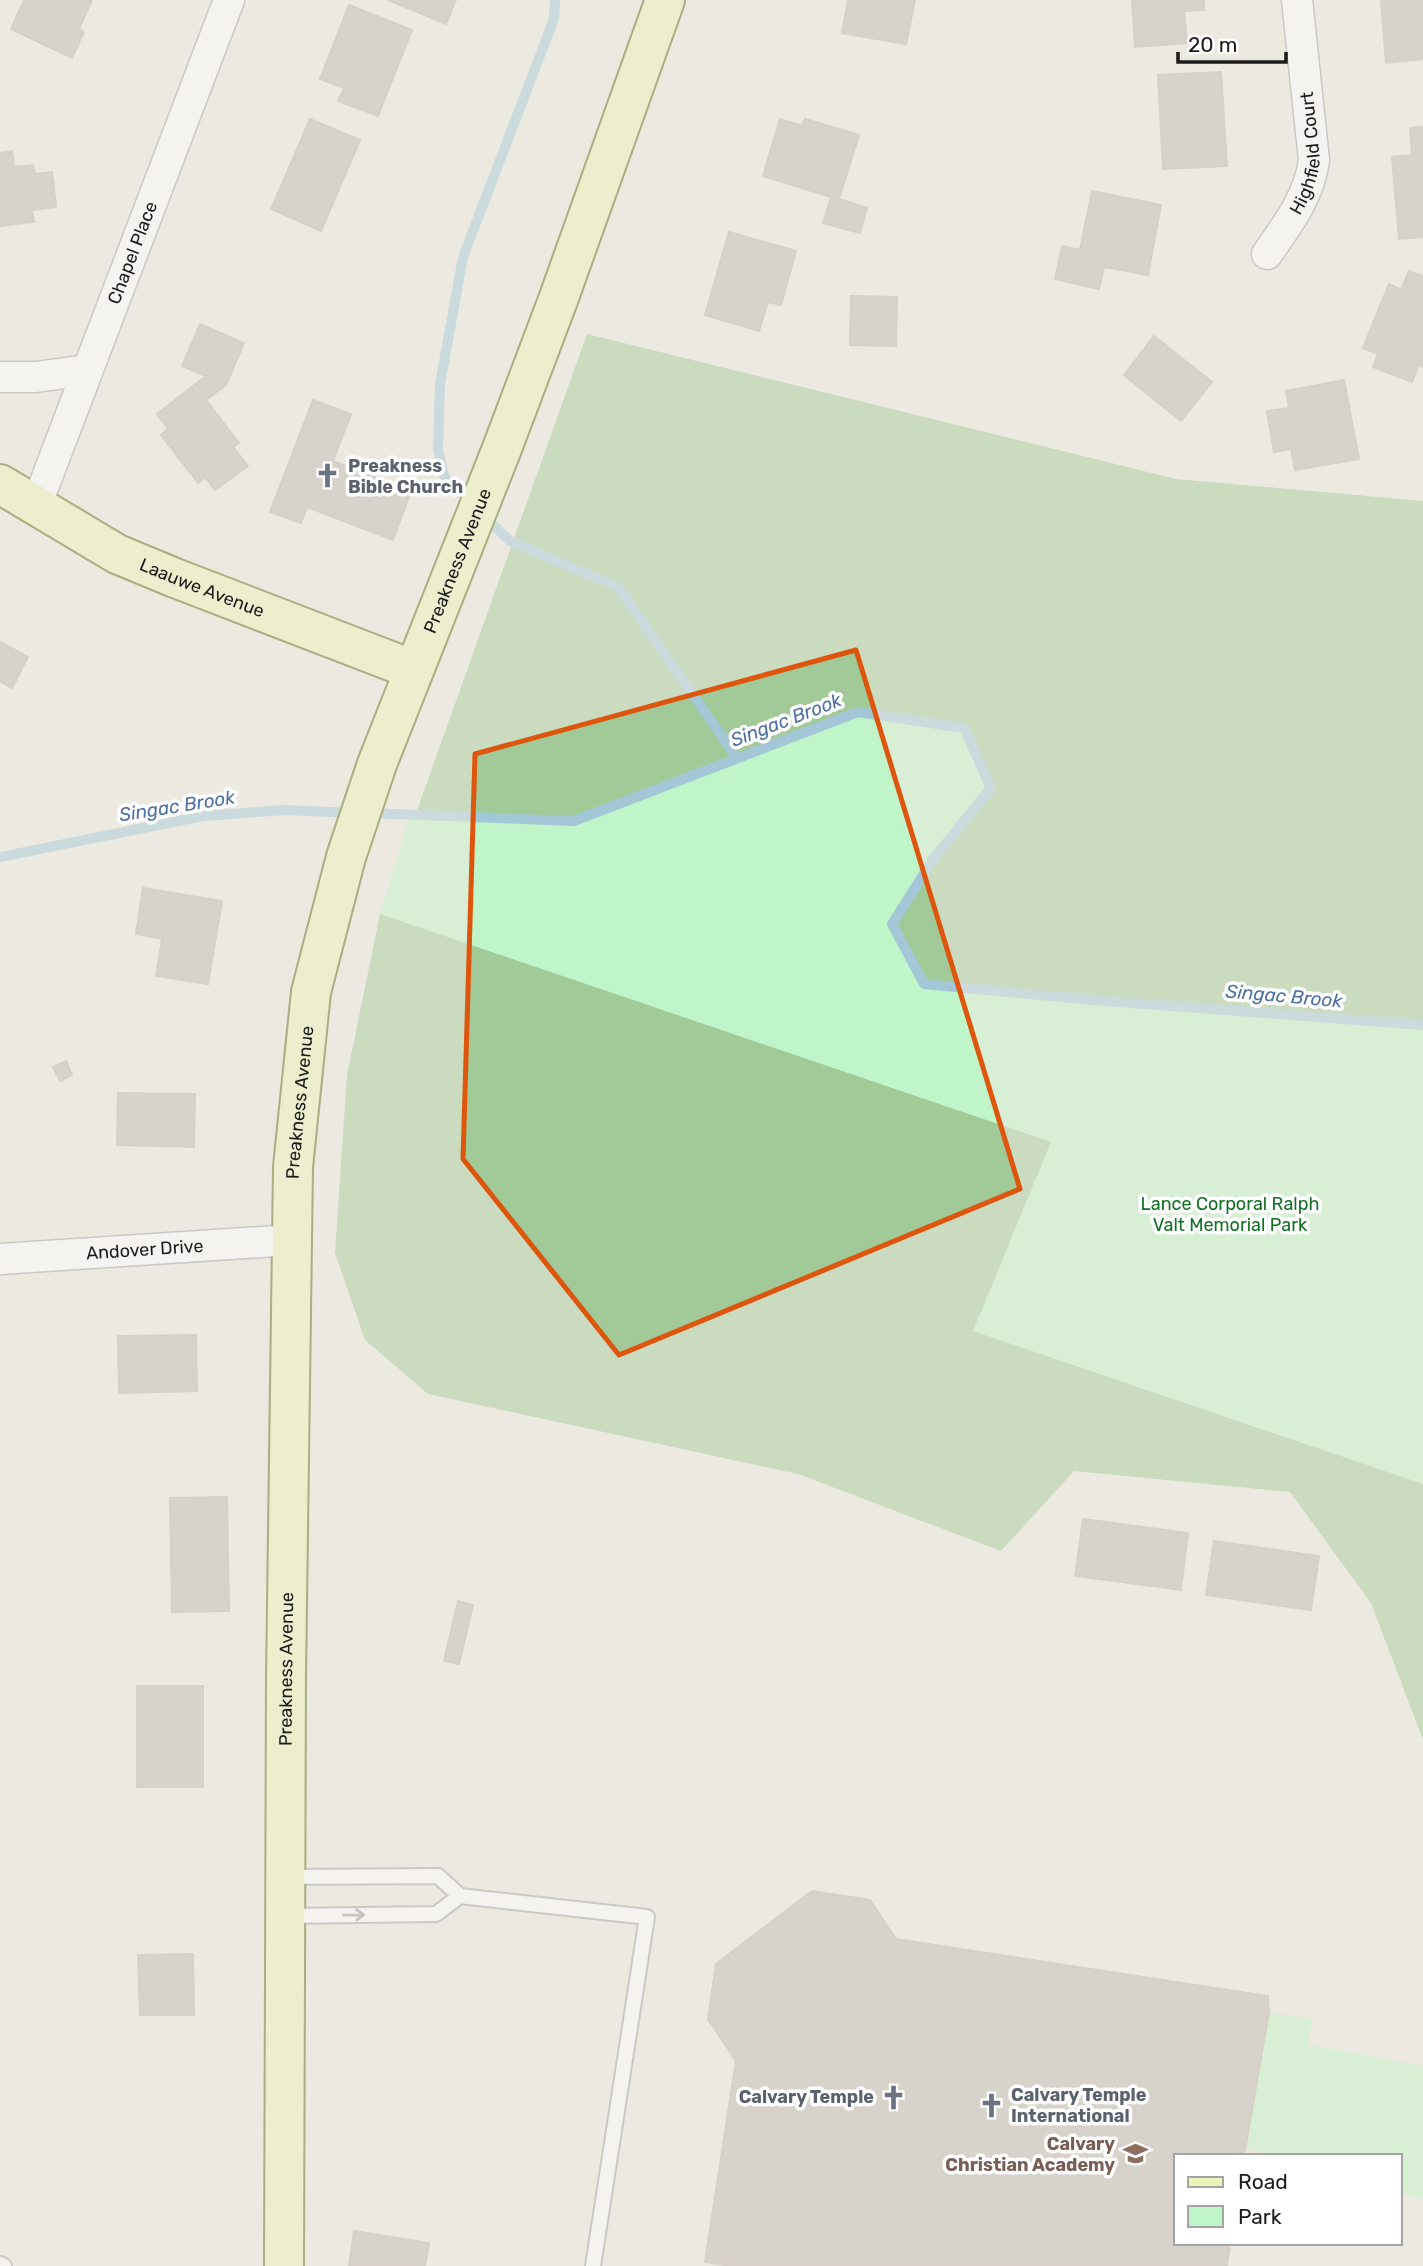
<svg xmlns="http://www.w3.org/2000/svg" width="1423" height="2266" font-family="Rubik,sans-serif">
  <rect width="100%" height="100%" fill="#ece9e1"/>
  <path fill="#a2c998" d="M 587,334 L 1176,479 L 1423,501 L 1423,1740 L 1371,1603 L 1290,1492 L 1074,1471 L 1001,1551 L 798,1474 L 428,1394 L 365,1340 L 335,1253 L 347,1075 L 380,914 Z"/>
  <path fill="#bff5c8" d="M 858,712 L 964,728 L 991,788 L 934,858 L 892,924 L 924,984 L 1092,1000 L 1423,1025 L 1423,1484 L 973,1331 L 1051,1142 L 380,914 L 410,815 L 574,821 Z
    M 1269,2012 L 1312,2020 L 1308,2045 L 1423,2066 L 1423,2198 L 1400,2194 L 1400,2156 L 1284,2156 L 1245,2149 Z"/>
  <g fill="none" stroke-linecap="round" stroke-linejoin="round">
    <path stroke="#a3c7d7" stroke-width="10" d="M 473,504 L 444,476 L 438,449 L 440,384 L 463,257 L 554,19 L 555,0
      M 484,516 L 510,541 L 618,587 L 737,758
      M 369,813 L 574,821 L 858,712 L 964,728 L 991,788 L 934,858 L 892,924 L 924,984 L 1092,1000 L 1423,1025
      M 0,857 L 203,816 L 285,810 L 353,813"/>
  </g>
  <path fill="#bcb5ae" stroke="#bcb1a4" stroke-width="2" d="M 24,0 L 92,0 L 79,29 L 84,32 L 72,58 L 11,29 Z
    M 388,0 L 456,0 L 446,24 Z
    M 848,0 L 915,0 L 906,44 L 842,33 Z
    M 1132,0 L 1204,0 L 1204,10 L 1184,11 L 1187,43 L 1135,47 Z
    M 1381,0 L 1423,0 L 1423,59 L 1386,63 Z
    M 349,5 L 412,30 L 378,116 L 338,101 L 344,88 L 320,79 Z
    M 1221,72 L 1227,166 L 1163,169 L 1158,75 Z
    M 310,119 L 360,140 L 321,231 L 271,209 Z
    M 780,119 L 802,126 L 805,119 L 859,135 L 839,199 L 867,208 L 860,233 L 823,223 L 831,197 L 763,176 Z
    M 1423,127 L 1423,237 L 1399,239 L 1392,157 L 1412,155 L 1410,128 Z
    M 12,151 L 14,167 L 33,165 L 35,174 L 52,172 L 56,207 L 32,210 L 34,222 L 0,226 L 0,153 Z
    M 1092,191 L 1161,205 L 1148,275 L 1104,267 L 1099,289 L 1055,279 L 1062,246 L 1080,250 Z
    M 729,232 L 796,251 L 781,305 L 768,302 L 759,331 L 705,315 Z
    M 1409,271 L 1423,276 L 1423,367 L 1419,365 L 1412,382 L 1373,367 L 1378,354 L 1363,348 L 1389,284 L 1401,290 Z
    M 851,296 L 897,297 L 896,346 L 850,345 Z
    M 200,324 L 244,343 L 226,385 L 206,400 L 239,443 L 233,447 L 248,466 L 215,490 L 205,477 L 198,483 L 161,435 L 168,429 L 157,414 L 206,376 L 182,366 Z
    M 1154,336 L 1212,382 L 1181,421 L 1124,375 Z
    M 1344,380 L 1359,459 L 1295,470 L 1291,449 L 1274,452 L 1267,411 L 1289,408 L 1286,391 Z
    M 313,400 L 351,414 L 333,461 L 411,491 L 393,540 L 307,507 L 301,523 L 270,512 Z
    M 0,642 L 28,657 L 12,688 L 0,681 Z
    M 143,888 L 222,901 L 208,984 L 156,976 L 162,939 L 136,934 Z
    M 66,1061 L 72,1075 L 60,1081 L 53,1067 Z
    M 118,1093 L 195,1094 L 194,1147 L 117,1145 Z
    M 196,1335 L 197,1391 L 119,1393 L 118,1336 Z
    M 227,1497 L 229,1611 L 172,1612 L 170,1498 Z
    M 1083,1519 L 1188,1533 L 1181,1590 L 1075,1576 Z
    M 1214,1541 L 1319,1556 L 1311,1610 L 1206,1595 Z
    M 458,1601 L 473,1605 L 459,1664 L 444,1661 Z
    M 137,1686 L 203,1686 L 203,1787 L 137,1787 Z
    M 812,1891 L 870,1900 L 896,1939 L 1268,1996 L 1269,2012 L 1244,2156 L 1176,2156 L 1176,2243 L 1230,2243 L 1227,2266 L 732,2266 L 705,2262 L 736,2061 L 708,2019 L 716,1964 Z
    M 193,1954 L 194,2015 L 140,2015 L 138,1955 Z
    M 354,2231 L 429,2243 L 425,2266 L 349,2266 Z"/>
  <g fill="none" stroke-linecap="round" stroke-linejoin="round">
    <defs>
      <path id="lane" d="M 286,1877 L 438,1876 L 460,1896 L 436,1914 L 287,1916
        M 460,1896 L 647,1917 L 593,2266
        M 0,2264 L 4,2266"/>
      <g id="street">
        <path id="s1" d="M 1267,254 C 1288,224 1309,197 1314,160 L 1297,0"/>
        <path d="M 0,377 L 36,377 L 87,370"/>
        <path id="s2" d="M 36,506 L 229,0"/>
        <path id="s3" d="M 0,1259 L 292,1240"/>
      </g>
      <g id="secondary">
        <path id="s4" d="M 0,484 L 117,554 L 175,578 L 414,670"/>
        <path id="s5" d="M 284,2266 L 286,1678 L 293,1167 L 311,992 L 346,857 L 377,764 L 501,451 L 558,300 L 665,0"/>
      </g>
    </defs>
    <use href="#lane" stroke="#a2a2a2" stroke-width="18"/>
    <use href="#street" stroke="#a2a2a2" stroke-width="33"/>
    <use href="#secondary" stroke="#55680b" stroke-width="42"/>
    <use href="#lane" stroke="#fff" stroke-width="14"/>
    <use href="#street" stroke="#fff" stroke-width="30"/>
    <use href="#secondary" stroke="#ebf4b6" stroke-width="38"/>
  </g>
  <defs><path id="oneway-shaft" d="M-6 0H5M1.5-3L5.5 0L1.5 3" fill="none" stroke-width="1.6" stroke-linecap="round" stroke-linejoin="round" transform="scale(1.75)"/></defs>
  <use stroke="#989898" href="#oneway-shaft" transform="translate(354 1915) rotate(-1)"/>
  <path d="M0 0H1423V2266H0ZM 856,650 L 1020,1189 L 619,1355 L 463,1159 L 475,754 Z" fill="#ece9e1" fill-opacity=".55" fill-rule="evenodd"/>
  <path fill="none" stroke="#de560d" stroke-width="5" stroke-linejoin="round" d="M 856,650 L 1020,1189 L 619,1355 L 463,1159 L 475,754 Z"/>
  <defs>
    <symbol id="church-bare" viewBox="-9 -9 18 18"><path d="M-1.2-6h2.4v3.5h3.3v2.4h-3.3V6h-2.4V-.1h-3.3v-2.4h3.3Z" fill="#6b7280" stroke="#fff" stroke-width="2.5" paint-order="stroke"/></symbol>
    <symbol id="school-bare" viewBox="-9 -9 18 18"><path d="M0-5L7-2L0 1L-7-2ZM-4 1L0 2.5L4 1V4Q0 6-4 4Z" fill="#8d6e63" stroke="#fff" stroke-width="2.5" paint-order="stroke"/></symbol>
  </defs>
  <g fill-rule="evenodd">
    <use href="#church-bare" x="310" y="458" width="35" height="35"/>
    <use href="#church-bare" x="876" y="2080" width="35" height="35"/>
    <use href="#church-bare" x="974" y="2088" width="35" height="35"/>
    <use href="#school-bare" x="1118" y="2136" width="35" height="35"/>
  </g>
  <g text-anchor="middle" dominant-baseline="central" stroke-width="7" stroke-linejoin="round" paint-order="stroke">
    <g font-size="18" fill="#1b1b1b" stroke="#fff">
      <text stroke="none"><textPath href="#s1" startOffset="112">Highfield Court</textPath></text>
      <text stroke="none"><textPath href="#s2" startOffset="271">Chapel Place</textPath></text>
      <text stroke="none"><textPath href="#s5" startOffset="1731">Preakness Avenue</textPath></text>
      <text stroke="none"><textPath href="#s4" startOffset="228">Laauwe Avenue</textPath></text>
      <text stroke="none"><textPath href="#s5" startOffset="1164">Preakness Avenue</textPath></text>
      <text stroke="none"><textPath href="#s3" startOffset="145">Andover Drive</textPath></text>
      <text stroke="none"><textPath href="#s5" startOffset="597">Preakness Avenue</textPath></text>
    </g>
    <g font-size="18" font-weight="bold" fill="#5b616d" stroke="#fff" text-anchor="start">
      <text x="348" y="466">Preakness<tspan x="348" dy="21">Bible Church</tspan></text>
      <text x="1011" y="2095">Calvary Temple<tspan x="1011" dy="21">International</tspan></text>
      <text x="874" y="2097" text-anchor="end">Calvary Temple</text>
    </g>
    <g font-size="18" fill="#127022" stroke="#fff">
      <text x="1230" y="1204">Lance Corporal Ralph<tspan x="1230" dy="21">Valt Memorial Park</tspan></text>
    </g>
    <g font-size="18" font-weight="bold" fill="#785e54" stroke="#fff" text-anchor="end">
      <text x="1115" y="2144">Calvary<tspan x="1115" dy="21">Christian Academy</tspan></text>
    </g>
    <g font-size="19" font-style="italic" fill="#4e71a3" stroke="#fff">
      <text transform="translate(786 720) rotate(-21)">Singac Brook</text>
      <text transform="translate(177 806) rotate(-9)">Singac Brook</text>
      <text transform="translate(1284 996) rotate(5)">Singac Brook</text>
    </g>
  </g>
  <rect x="1174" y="2154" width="228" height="91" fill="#ffffff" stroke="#a4a4a4" stroke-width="2"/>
  <rect x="1188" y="2177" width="35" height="10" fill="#ebf4b6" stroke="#a4a4a4" stroke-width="2"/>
  <text x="1238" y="2189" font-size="21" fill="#1b1b1b">Road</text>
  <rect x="1188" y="2206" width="35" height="21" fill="#bff5c8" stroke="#a4a4a4" stroke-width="2"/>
  <text x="1238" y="2224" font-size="21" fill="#1b1b1b">Park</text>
  <path d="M1178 52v10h108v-10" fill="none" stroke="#1b1b1b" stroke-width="3.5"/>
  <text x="1188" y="52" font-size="21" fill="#1b1b1b" stroke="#ffffff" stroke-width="5" paint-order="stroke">20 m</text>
</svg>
